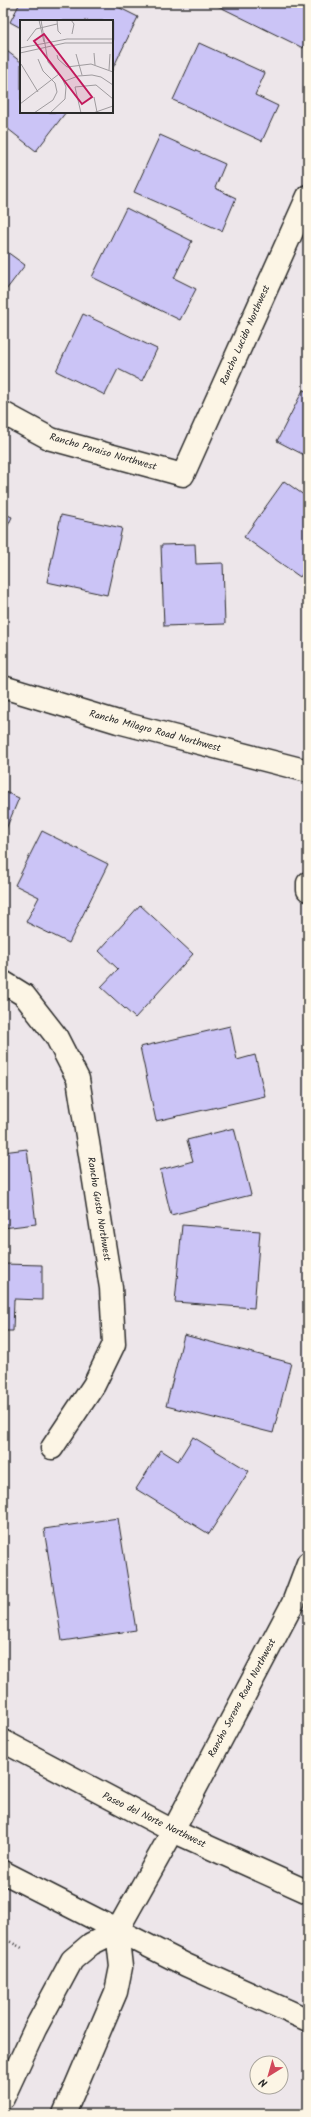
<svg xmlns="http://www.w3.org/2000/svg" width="311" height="2117" font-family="Kalam,sans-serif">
  <rect width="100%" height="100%" fill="#ede6ea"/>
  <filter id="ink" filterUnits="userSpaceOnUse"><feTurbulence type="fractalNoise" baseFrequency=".025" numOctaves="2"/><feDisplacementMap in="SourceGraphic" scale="8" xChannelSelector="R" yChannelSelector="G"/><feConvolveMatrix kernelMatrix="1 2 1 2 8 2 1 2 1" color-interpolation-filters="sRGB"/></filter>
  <g filter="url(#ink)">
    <path fill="#cbc4f6" stroke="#2b2b2b" d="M 20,3 L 110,3 L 138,17 L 112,70 L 112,21 L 21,21 L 21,28 L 10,22 Z
      M 212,3 L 296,3 L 308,10 L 308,37 L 303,48 Z
      M 199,43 L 265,73 L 255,95 L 278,106 L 262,141 L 173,100 Z
      M 3,48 L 21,62 L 21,112 L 66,112 L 36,151 L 3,125 Z
      M 160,135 L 225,164 L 215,188 L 236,198 L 222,231 L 134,192 Z
      M 126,208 L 192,241 L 174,278 L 196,289 L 180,320 L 92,277 Z
      M 3,249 L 25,265 L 3,294 Z
      M 83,314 L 157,349 L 142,381 L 118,369 L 105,395 L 56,371 Z
      M 303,390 L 308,392 L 308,457 L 277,441 Z
      M 284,481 L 308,498 L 308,565 L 300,577 L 244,537 Z
      M 3,513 L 12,517 L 3,536 Z
      M 61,515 L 122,528 L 107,595 L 47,582 Z
      M 195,544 L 196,564 L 223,563 L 225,624 L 164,626 L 161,545 Z
      M 3,791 L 19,798 L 3,836 Z
      M 42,831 L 108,864 L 69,943 L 26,922 L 39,897 L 15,885 Z
      M 140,905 L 193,954 L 135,1018 L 101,987 L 118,969 L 99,951 Z
      M 230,1026 L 237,1060 L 255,1055 L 265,1096 L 156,1121 L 140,1047 Z
      M 234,1128 L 251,1195 L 171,1215 L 160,1170 L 193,1161 L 187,1140 Z
      M 27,1149 L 36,1224 L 3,1228 L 3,1152 Z
      M 182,1225 L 260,1231 L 254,1308 L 175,1302 Z
      M 3,1264 L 42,1265 L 42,1300 L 14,1299 L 13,1331 L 3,1331 Z
      M 184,1335 L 291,1363 L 273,1433 L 166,1406 Z
      M 193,1437 L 249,1471 L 209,1534 L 136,1489 L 161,1450 L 178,1461 Z
      M 118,1518 L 136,1630 L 62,1641 L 44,1529 Z"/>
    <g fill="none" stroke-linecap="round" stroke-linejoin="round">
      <defs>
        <path id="street" d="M 3,413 L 51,439 L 183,475 L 308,196
          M 3,982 L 24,995 L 56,1036 L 78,1079 L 111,1288 L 114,1344 L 94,1385 L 52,1448"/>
        <path id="secondary" d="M 3,687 L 118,722 L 308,771
          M 308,883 L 308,890
          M 3,2098 L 35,2029 L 72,1960 L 91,1944 L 117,1931 L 173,1831 L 293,1603 L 308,1563
          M 64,2114 L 116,1992 L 121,1967 L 117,1931"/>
        <path id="primary" d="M 3,1741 L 173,1831 L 308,1892
          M 3,1872 L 186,1965 L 308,2020"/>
      </defs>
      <use href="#street" stroke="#2b2b2b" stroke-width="25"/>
      <use href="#secondary" stroke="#2b2b2b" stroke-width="25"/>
      <use href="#primary" stroke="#2b2b2b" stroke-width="25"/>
      <path stroke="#2b2b2b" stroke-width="2.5" stroke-dasharray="1 3" stroke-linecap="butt" d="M 3,1938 L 24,1949"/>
      <use href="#street" stroke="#fcf5e5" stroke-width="22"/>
      <use href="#secondary" stroke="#fcf5e5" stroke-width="22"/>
      <use href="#primary" stroke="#fcf5e5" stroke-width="22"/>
    </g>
  </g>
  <g text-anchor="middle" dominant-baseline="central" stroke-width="3" stroke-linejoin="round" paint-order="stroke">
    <g font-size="10" fill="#2b2b2b" stroke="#fcf5e5">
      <text transform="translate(245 335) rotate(-66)">Rancho Lucido Northwest</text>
      <text transform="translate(103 452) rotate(16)">Rancho Paraiso Northwest</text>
      <text transform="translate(155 731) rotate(15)">Rancho Milagro Road Northwest</text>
      <text transform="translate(99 1209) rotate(81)">Rancho Gusto Northwest</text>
      <text transform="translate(242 1698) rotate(-62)">Rancho Sereno Road Northwest</text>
      <text transform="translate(154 1820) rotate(26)">Paseo del Norte Northwest</text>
    </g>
  </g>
  <g transform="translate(20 20)">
    <rect width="93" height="93" fill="#ede6ea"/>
    <path fill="none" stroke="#9f9b9e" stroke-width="1" d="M 19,0 L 24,22M 21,0 L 28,42 L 42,58 L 46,67 L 45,79 L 30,93M 37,0 L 38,11 L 41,14M 51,0 L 54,4 L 52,14M 7,21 L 16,9 L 37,4M 0,28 L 47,19 L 93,19M 0,33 L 45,23 L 93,23M 74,33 L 75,45M 56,34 L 62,55M 37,35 L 38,39 L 47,47 L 71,44 L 93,52M 1,44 L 18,72M 89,50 L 90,34M 45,61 L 58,56 L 72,55 L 81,57 L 93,65M 74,77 L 77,92M 0,84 L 39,54M 14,93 L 33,80 L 37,72 L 35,63 L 23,51 L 18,39M 61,93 L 55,67 L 76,65 L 93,79M 73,93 L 93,86"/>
    <path fill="#c2185b" fill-opacity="0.15" stroke="#c2185b" stroke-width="2" d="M 24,14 L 72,77 L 62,84 L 14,21 Z"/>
    <rect width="93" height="93" fill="none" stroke="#2b2b2b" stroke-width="2"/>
  </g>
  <rect width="311" height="2117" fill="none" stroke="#fcf5e5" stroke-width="16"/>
  <rect x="8" y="8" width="295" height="2101" fill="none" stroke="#2b2b2b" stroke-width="1.5" filter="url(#ink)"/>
  <g transform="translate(269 2075) rotate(217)"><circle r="19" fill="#fcf5e5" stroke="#a8a49b"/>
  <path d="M0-3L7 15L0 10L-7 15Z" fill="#d1495b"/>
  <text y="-6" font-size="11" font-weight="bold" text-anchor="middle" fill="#2b2b2b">N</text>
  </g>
</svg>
